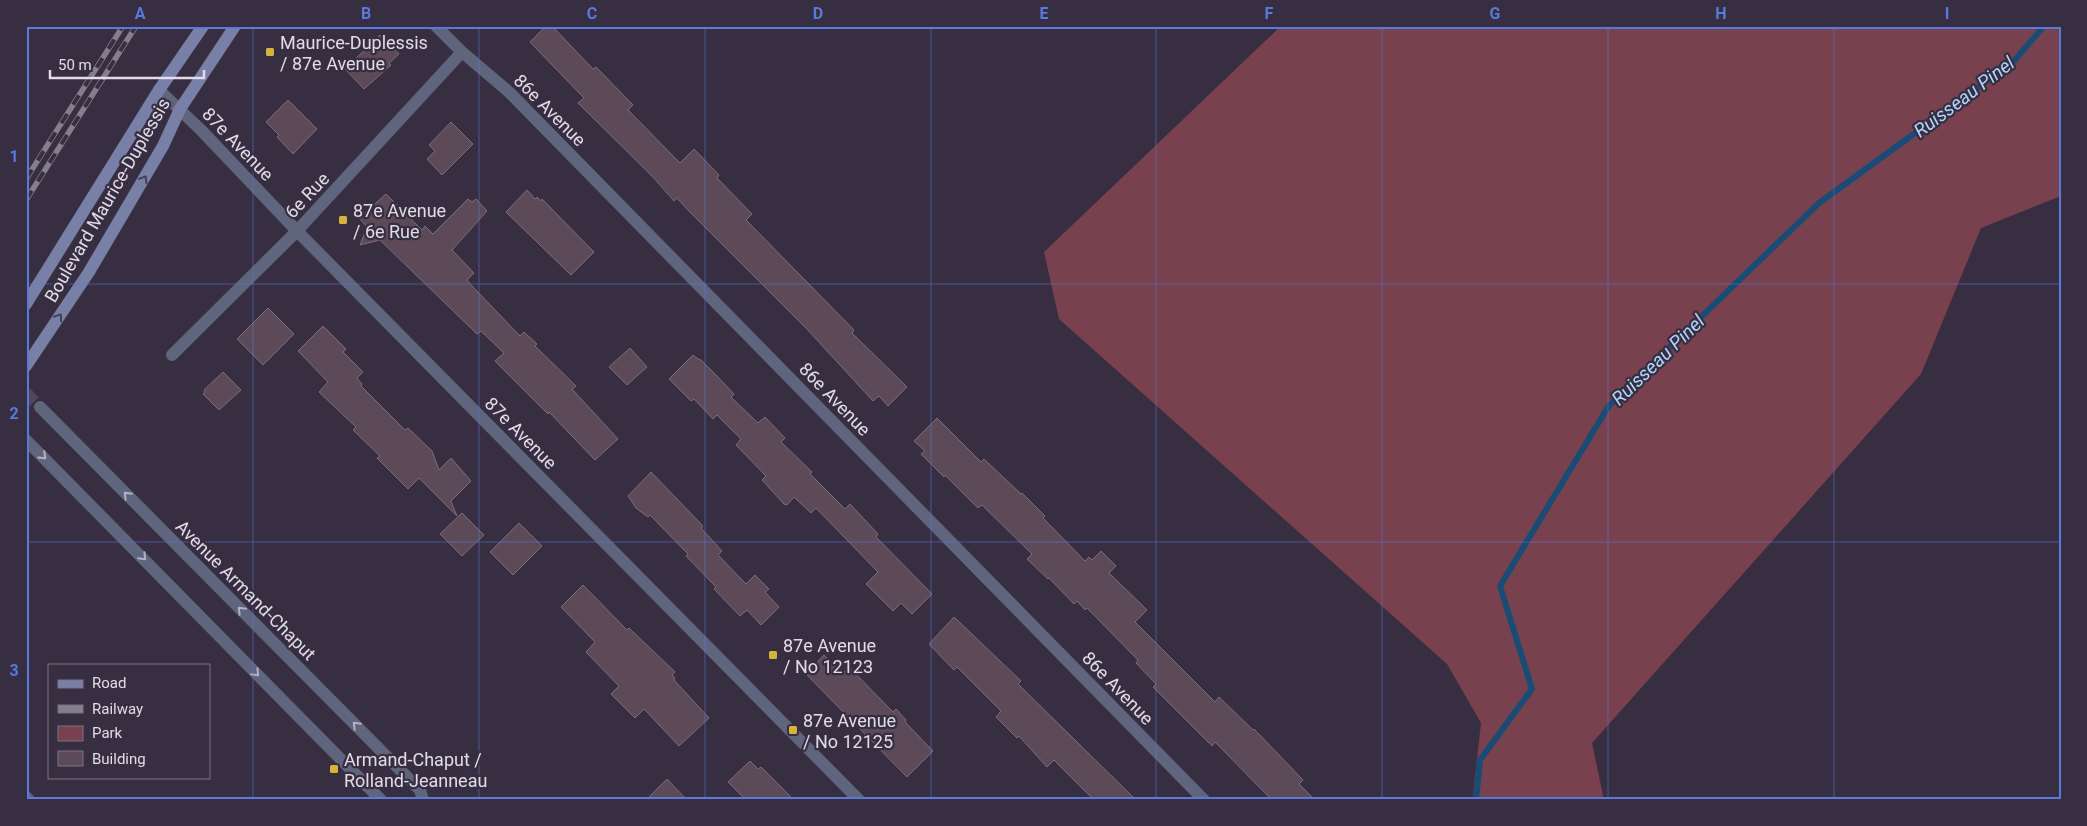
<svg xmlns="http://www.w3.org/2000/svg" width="2087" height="826" font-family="Roboto,sans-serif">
  <rect width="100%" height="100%" fill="#372e41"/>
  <path fill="#79404e" d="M 1281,26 L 2061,26 L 2061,196 L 1981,228 L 1921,374 L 1592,743 L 1604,800 L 1474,800 L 1473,795 L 1481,723 L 1447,664 L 1059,319 L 1044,252 Z"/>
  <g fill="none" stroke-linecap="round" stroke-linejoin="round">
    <path stroke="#164d77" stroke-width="6" d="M 1476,800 L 1480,760 L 1532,689 L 1500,586 L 1608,407 L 1819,203 L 2014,61 L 2044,26"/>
  </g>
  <path fill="#5d4a58" stroke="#806b7b" d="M 546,26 L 552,26 L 593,69 L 596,67 L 633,105 L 628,110 L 680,163 L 694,149 L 719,175 L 717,178 L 752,214 L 746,220 L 854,330 L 852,333 L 907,387 L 888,406 L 879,396 L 873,401 L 806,328 L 686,208 L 677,198 L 674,201 L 653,177 L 578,103 L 584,98 L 530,42 Z
    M 380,35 L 399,54 L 389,63 L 391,65 L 364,89 L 345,69 Z
    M 288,100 L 317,129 L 293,154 L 277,137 L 279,135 L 266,122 Z
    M 451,122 L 473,144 L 442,175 L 427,159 L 435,151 L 429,145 Z
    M 527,190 L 535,199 L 537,197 L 541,201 L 542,199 L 594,252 L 571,275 L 506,212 Z
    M 386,194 L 422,230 L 425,226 L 433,234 L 468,199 L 472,202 L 476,199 L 487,211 L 452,250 L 474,273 L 467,280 L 473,287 L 520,336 L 524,332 L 537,344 L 535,346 L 576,386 L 572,389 L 618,439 L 595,460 L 549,412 L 548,414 L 495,361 L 504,353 L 481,331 L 477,334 L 380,240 L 360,245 L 367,227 L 359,218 Z
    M 268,308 L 294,334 L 263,365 L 237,339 Z
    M 323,326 L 346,349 L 343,352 L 363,372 L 357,378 L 362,384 L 361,386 L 405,430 L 408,428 L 432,451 L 439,470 L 451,458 L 471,481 L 451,501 L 457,516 L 419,478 L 408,489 L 377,458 L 380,456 L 353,430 L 356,427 L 319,392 L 328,382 L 298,351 Z
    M 630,348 L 647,367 L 627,385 L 609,367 Z
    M 693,355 L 698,359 L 701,360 L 717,376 L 734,394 L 731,397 L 758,423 L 765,417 L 785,438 L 781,442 L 812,472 L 810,474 L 845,509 L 850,504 L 878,534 L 876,537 L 932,594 L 912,614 L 901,603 L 893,611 L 866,584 L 878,572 L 816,508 L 811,513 L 794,497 L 787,505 L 784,504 L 762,480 L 766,476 L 736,445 L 741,439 L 717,415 L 713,419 L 694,399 L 691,401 L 669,379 Z
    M 223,372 L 241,390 L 219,410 L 203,394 L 205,392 L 204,390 Z
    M 937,418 L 981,462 L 984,459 L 1021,494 L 1022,493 L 1045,516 L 1043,518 L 1085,561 L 1089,557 L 1092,560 L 1101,551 L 1116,566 L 1109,573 L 1147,610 L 1135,622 L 1215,702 L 1219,697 L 1253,730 L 1254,729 L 1303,780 L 1299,784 L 1315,800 L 1272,800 L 1215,742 L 1212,746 L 1153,687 L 1156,684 L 1136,663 L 1138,660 L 1087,608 L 1085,610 L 1077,601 L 1074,604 L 1049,578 L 1048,579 L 1027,559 L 1032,554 L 982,505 L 978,508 L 945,475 L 944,477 L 921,454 L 925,451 L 914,441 Z
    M 651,472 L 703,526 L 701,528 L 722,551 L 718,555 L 746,584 L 755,575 L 769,589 L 765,592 L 779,607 L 761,625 L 747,610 L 740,616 L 714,589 L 716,587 L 686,556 L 688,554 L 650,515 L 648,517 L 636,508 L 628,496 Z
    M 462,513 L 484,535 L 462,556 L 440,534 Z
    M 519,523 L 542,546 L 513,575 L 490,552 Z
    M 583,585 L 627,630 L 629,628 L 675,672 L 672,675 L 675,678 L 674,680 L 709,718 L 679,746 L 644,709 L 635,718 L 611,694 L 619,686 L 586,652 L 595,642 L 561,607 Z
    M 954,617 L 1021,681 L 1018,684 L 1136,800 L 1094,800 L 1054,760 L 1047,767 L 1019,736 L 1017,738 L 996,717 L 1001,711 L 957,667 L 954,670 L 929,644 Z
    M 824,655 L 842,674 L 849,667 L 893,712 L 896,709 L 906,720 L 905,722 L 933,751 L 907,777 L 806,674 Z
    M 750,761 L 758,769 L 761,767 L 794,800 L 746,800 L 728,782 Z
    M 667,779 L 687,800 L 646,800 Z"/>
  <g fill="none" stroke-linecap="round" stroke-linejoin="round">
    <path stroke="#50485a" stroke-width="12" stroke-dasharray="12 6" stroke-linecap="butt" d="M 26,393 L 40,407"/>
    <path stroke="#60657e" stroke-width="12" d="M 436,26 L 462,52 L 509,92 L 1204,800
      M 159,90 L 201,130 L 297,231 L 859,800
      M 172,355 L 297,231 L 462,52
      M 40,407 L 420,790 L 423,800
      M 26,440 L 381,800
      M 26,797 L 29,800"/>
    <path stroke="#7880a8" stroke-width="12" d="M 26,304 L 159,90 L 203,26
      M 26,366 L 89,272 L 163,146 L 180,109 L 235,26"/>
    <defs>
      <path id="rail" d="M 26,179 L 123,26
        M 26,200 L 136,26"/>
    </defs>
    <use href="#rail" stroke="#857e8e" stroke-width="5.5"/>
    <use href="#rail" stroke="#372e41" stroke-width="4" stroke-dasharray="11" stroke-linecap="butt"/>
  </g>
  <defs><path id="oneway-chevron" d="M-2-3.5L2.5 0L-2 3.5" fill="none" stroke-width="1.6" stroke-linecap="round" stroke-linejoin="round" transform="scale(1.25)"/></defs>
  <g stroke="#443e56">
    <use href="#oneway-chevron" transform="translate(144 179) rotate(-59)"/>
    <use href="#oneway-chevron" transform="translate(59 317) rotate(-56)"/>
  </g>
  <g stroke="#b4b2c3">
    <use href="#oneway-chevron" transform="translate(43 456) rotate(44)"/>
    <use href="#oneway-chevron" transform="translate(127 495) rotate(-135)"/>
    <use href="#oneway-chevron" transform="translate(143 557) rotate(46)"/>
    <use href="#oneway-chevron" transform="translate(241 610) rotate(-135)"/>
    <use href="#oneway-chevron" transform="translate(256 673) rotate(46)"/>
    <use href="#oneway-chevron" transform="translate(356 725) rotate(-135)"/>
  </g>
  <path fill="none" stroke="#5879dd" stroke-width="1" stroke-opacity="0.55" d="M 253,26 L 253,800M 479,26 L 479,800M 705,26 L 705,800M 931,26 L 931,800M 1156,26 L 1156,800M 1382,26 L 1382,800M 1608,26 L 1608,800M 1834,26 L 1834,800M 26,284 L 2061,284M 26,542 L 2061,542"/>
  <g fill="#d5b534" stroke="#372e41" stroke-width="2">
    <rect x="265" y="47" width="10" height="10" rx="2.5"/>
    <rect x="338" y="215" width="10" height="10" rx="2.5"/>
    <rect x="768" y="650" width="10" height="10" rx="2.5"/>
    <rect x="788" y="725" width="10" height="10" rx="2.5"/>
    <rect x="329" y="764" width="10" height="10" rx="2.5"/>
  </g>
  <g text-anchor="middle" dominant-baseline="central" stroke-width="4.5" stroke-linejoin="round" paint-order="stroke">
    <g font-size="18" fill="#e1dce8" stroke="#372e41" text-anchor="start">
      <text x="280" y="42">Maurice-Duplessis<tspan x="280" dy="21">/ 87e Avenue</tspan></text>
      <text x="353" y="210">87e Avenue<tspan x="353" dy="21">/ 6e Rue</tspan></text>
      <text x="783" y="645">87e Avenue<tspan x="783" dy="21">/ No 12123</tspan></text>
      <text x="803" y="720">87e Avenue<tspan x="803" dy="21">/ No 12125</tspan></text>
      <text x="344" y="759">Armand-Chaput /<tspan x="344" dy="21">Rolland-Jeanneau</tspan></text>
    </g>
    <g font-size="18" fill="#e1dce8" stroke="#372e41">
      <text transform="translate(550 110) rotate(45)">86e Avenue</text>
      <text transform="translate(238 144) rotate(46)">87e Avenue</text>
      <text transform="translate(307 195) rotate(-47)">6e Rue</text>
      <text transform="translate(107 200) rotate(-60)">Boulevard Maurice-Duplessis</text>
      <text transform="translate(835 399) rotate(46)">86e Avenue</text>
      <text transform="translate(521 433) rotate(45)">87e Avenue</text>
      <text transform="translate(246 590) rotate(45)">Avenue Armand-Chaput</text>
      <text transform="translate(1118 688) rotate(46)">86e Avenue</text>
    </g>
    <g font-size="19" font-style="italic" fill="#abd7ff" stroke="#372e41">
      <text transform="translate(1964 97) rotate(-37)">Ruisseau Pinel</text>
      <text transform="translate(1658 360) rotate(-44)">Ruisseau Pinel</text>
    </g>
  </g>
  <rect width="2087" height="826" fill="none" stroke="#372e41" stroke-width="55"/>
  <rect x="48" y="664" width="162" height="115" fill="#372e41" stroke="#7b7484"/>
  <rect x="58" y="680" width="25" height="8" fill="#7880a8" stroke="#7b7484"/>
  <text x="92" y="688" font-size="15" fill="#e1dce8">Road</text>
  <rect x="58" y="705" width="25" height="8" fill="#857e8e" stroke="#7b7484"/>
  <text x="92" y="714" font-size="15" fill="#e1dce8">Railway</text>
  <rect x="58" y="726" width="25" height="15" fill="#79404e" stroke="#7b7484"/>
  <text x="92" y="738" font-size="15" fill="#e1dce8">Park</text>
  <rect x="58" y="751" width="25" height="15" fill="#5d4a58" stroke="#7b7484"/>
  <text x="92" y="764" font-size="15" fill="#e1dce8">Building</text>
  <path d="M50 70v8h154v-8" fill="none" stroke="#e1dce8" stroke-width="2.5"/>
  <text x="58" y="70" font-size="15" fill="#e1dce8" stroke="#372e41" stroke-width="4" paint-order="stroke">50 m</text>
  <rect x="28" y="28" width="2032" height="770" fill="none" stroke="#5879dd" stroke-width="2"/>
  <g font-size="16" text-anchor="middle" font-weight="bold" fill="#5879dd">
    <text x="140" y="19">A</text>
    <text x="366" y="19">B</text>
    <text x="592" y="19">C</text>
    <text x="818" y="19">D</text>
    <text x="1044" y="19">E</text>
    <text x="1269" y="19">F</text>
    <text x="1495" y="19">G</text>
    <text x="1721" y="19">H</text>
    <text x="1947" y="19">I</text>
    <text x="14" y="162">1</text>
    <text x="14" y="419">2</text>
    <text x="14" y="676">3</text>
  </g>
</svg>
